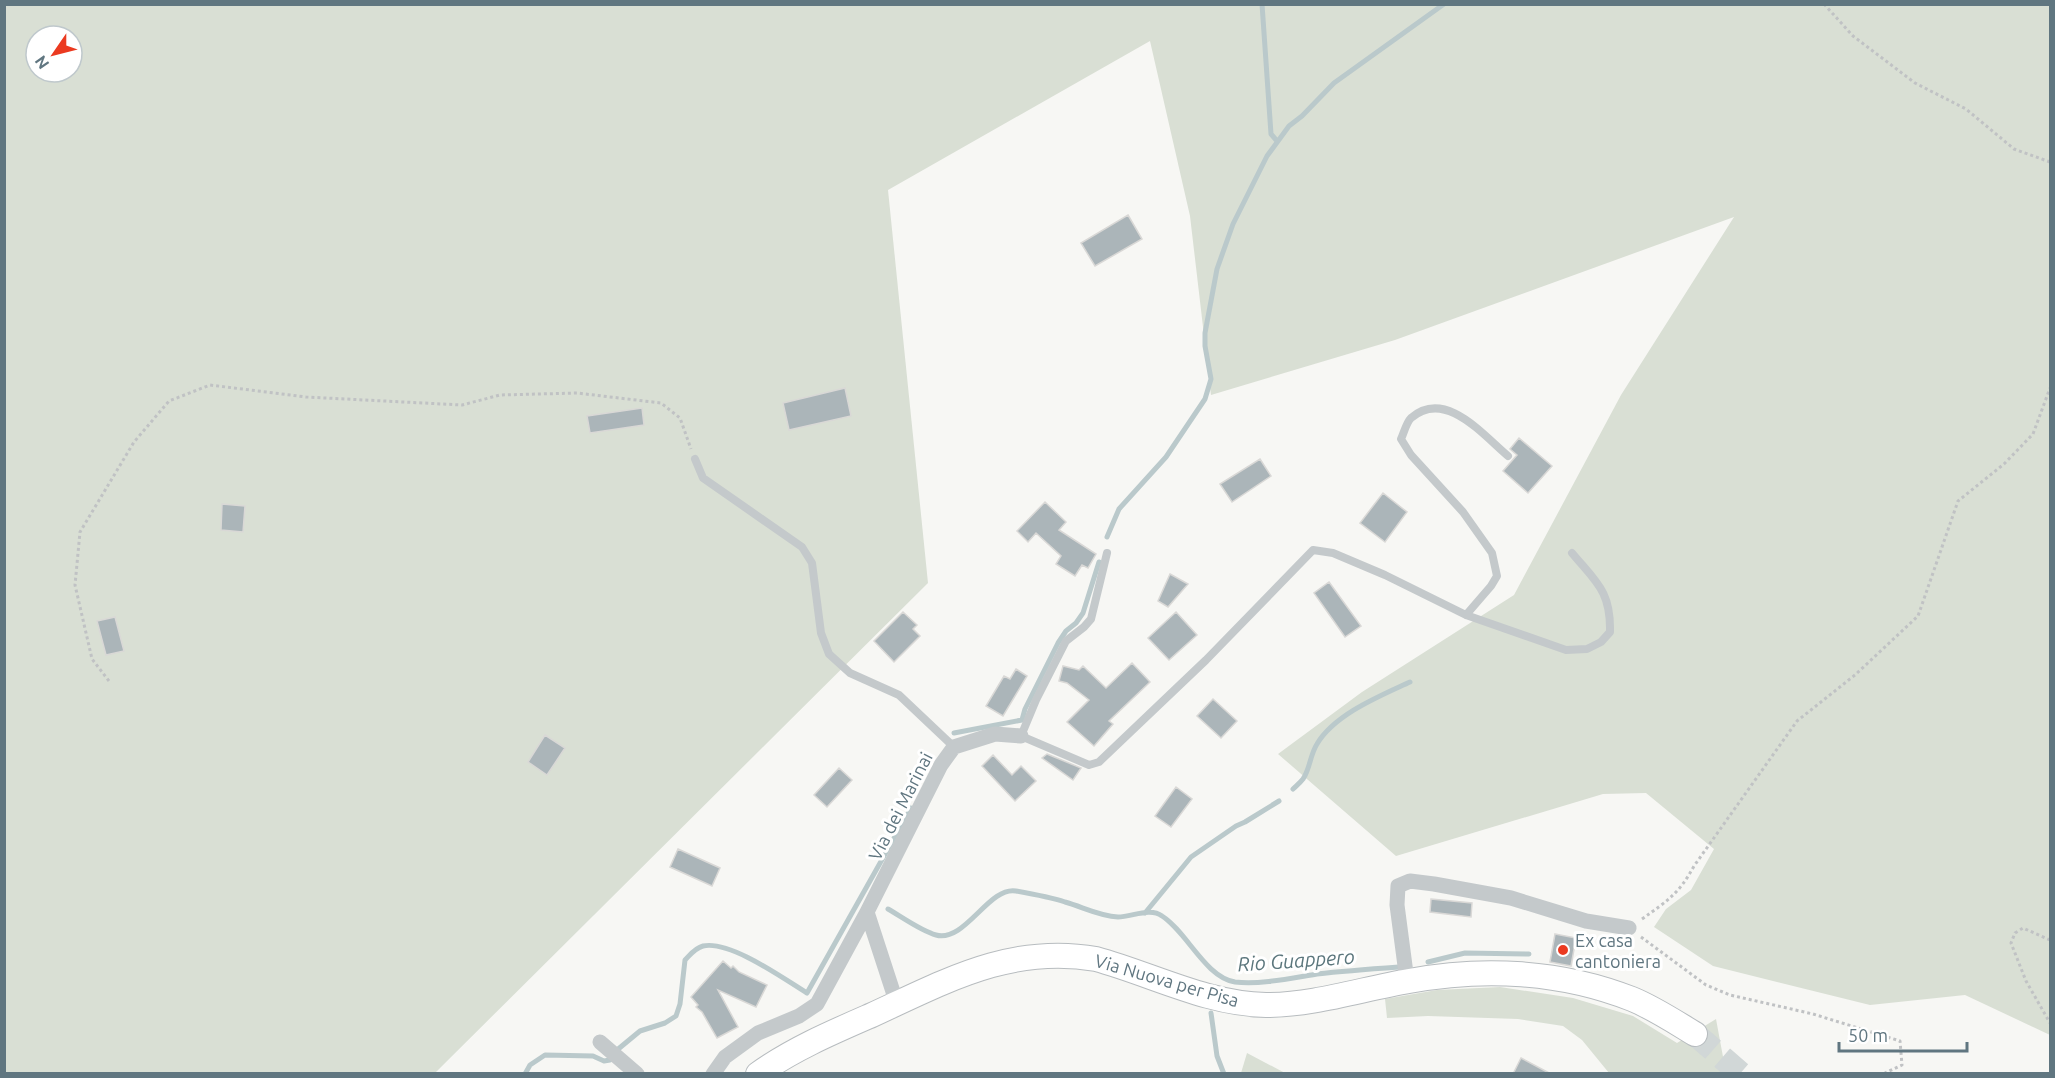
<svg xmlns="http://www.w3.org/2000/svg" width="2055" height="1078" font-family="Ubuntu,sans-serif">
  <rect width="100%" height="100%" fill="#f7f7f4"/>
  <path fill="#d9dfd4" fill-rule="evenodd" d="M 5,5 L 2050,5 L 2050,1035 L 1965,995 L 1870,1005 L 1713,966 L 1654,927 L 1666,909 L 1691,890 L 1714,849 L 1646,793 L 1603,794 L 1396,856 L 1278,754 L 1362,692 L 1514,595 L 1621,395 L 1734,217 L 1395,340 L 1211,395 L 1190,216 L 1150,41 L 888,190 L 928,583 L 435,1073 L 5,1074 ZM 36,36 L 72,36 L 72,72 L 36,72 Z
    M 1500,987 L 1573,998 L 1633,1016 L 1677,1043 L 1716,1019 L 1726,1073 L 1609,1073 L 1582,1040 L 1563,1026 L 1518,1019 L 1428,1016 L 1387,1018 L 1385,999 L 1437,990 Z
    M 1247,1053 L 1285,1073 L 1241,1073 Z"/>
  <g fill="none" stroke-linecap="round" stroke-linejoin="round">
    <path stroke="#bac9cb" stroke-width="5" d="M 1262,4 L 1271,134 L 1277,141
      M 1107,537 L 1119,509 L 1166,457 L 1205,399 L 1211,379 L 1205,346 L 1205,333 L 1217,269 L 1233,224 L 1267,156 L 1289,126 L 1302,116 L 1334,83 L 1444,4
      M 954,733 L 1022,720 L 1025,709 L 1058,643 L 1066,631 L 1076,623 L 1083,613 L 1099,562
      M 1293,789 C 1296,786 1300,783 1303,779 C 1310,769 1310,755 1317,744 C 1335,714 1380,696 1410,682
      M 888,909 C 902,917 921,931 936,935 C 965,943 989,886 1016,891 C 1033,894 1050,897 1065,902 C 1083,907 1099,916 1118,917 C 1132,917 1150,907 1162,916 C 1187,932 1205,977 1235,982 C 1260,985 1292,978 1317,974 C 1344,971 1371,969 1399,967
      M 1145,913 L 1191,857 L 1236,826 L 1245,822 L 1279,801
      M 1428,962 L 1465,953 L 1529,954
      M 1211,1013 L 1217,1056 L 1224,1074
      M 617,1050 L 640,1031 L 665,1023 L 676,1016 L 680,1004 L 685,960 C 690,955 695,948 703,946 C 730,940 784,979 807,993 L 911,808
      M 525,1074 L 530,1065 L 545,1055 L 593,1056 L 604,1061 L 610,1060"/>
  </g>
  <path fill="#abb5b9" stroke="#d9d8d6" stroke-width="1.5" d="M 1128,215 L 1142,239 L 1095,266 L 1081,243 Z
    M 845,388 L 851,416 L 789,430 L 783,403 Z
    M 642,408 L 644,425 L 590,433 L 587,416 Z
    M 1519,438 L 1552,466 L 1528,493 L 1503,471 L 1517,455 L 1510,449 Z
    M 1260,459 L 1271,476 L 1232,502 L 1220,484 Z
    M 1383,493 L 1407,512 L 1385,542 L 1360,523 Z
    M 1045,502 L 1066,522 L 1059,530 L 1096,554 L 1088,568 L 1082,565 L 1075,576 L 1056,564 L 1061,556 L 1036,533 L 1028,542 L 1017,531 Z
    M 222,504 L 245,506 L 243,532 L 221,530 Z
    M 1170,574 L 1188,584 L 1168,607 L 1158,601 Z
    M 1329,582 L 1361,626 L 1345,637 L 1314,593 Z
    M 903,612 L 917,625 L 913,629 L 920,636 L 894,662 L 874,641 Z
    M 1176,612 L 1197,635 L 1169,660 L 1148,638 Z
    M 115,617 L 124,651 L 106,655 L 97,621 Z
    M 1132,663 L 1150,682 L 1109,721 L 1113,724 L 1094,746 L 1067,722 L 1089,700 L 1067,683 L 1059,681 L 1063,666 L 1079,670 L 1083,666 L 1106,688 Z
    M 1016,669 L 1027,676 L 1003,716 L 986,706 L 1004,676 L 1010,679 Z
    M 1213,699 L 1237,721 L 1221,738 L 1197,716 Z
    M 545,735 L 565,748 L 547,775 L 528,762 Z
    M 1047,754 L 1081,768 L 1073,780 L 1042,758 Z
    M 993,755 L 1012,775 L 1021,766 L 1036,781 L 1015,801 L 982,766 Z
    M 839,768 L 852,780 L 827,807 L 814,795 Z
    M 1176,787 L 1192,799 L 1171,827 L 1155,816 Z
    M 678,849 L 720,868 L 712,886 L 670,867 Z
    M 1431,899 L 1472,903 L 1471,917 L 1430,912 Z
    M 1555,934 L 1576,938 L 1571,966 L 1550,962 Z
    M 723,961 L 731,968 L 733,966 L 739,972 L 767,985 L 756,1007 L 718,990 L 738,1027 L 717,1038 L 702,1012 L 696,1007 L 698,1005 L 691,997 Z
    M 1521,1058 L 1551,1074 L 1513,1074 Z"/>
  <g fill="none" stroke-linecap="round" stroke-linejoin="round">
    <path stroke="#d1d7d7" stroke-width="24" stroke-dasharray="24 12" stroke-linecap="butt" d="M 1695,1034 L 1741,1074"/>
    <defs>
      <path id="primary" d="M 758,1074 C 793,1049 833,1032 872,1015 C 946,981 1012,944 1096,959 C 1151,974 1207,1004 1266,1005 C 1314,1005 1362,989 1409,981 C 1483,967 1561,971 1632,999 C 1654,1008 1675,1022 1695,1034"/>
    </defs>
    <use href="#primary" stroke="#b7bcbf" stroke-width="26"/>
    <path stroke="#c0c2c4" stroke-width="3" stroke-dasharray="3 3" stroke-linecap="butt" d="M 1824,4 L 1853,36 L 1915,83 L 1966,109 L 2014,149 L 2050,162
      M 109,681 L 92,659 L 75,585 L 80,532 L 134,442 L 169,401 L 210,385 L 306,397 L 462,405 L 500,395 L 577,393 L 661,403 L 680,418 L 691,449
      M 1642,919 C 1667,901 1679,894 1694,866 L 1797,721 L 1855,675 L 1918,616 L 1958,501 L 2004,464 L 2033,434 L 2050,388
      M 1641,937 L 1706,985 L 1730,995 L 1813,1014 L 1900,1041 L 1902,1065 L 1883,1074
      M 2050,940 L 2023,928 L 2015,933 L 2011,943 L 2026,981 L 2050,1023"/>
    <path stroke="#c4c9cb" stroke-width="8" d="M 695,459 L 703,478 L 802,547 L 812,563 L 821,633 L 829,654 L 850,673 L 899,695 L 954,747
      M 1107,553 L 1091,619 L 1084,627 L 1066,641 L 1036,700 L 1021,736 L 1089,765 L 1099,762 L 1206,660 L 1313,550 L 1333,553 L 1385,575 L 1466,615 L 1566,650 L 1587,649 L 1601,642 L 1610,632 C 1611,591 1596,582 1572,553
      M 1466,615 L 1491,586 L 1497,576 L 1492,553 L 1463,512 L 1411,455 L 1401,439 C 1404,433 1406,423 1411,418 C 1445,388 1483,435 1508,456"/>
    <path stroke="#c4c9cb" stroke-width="15" d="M 1407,981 L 1397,905 L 1398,886 L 1410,881 L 1434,884 L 1511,898 L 1586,921 L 1629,928
      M 897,1004 L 867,912 L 941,765 L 954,747 L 995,734 L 1021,736
      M 600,1042 L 637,1074
      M 713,1074 L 725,1057 L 758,1033 L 799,1016 L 817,1004 L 867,912"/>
    <use href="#primary" stroke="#fff" stroke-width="24"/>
  </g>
  <circle fill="#eb3a20" stroke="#fff" stroke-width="2" cx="1563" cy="950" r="6"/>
  <g text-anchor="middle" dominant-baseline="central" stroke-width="6" stroke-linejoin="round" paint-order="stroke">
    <g font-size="18" fill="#607680" stroke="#fff">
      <text transform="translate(900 806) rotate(-63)">Via dei Marinai</text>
      <text transform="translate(1167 980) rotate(16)">Via Nuova per Pisa</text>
    </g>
    <g font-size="18" fill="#607680" stroke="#fff" text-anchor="start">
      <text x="1575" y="940">Ex casa<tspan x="1575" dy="21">cantoniera</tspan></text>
    </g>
    <g font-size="20" font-style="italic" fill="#5b767c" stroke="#fff">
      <text transform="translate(1296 960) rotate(-4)">Rio Guappero</text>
    </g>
  </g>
  <rect width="2055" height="1078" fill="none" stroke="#607680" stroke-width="12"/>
  <g transform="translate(54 54) rotate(235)"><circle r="28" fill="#ffffff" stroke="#bfc8cc" stroke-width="1.5"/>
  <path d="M0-4.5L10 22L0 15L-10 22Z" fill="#eb3a20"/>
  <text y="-9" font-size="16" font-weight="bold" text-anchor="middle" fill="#607680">N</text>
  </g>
  <path d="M1839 1042v9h128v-9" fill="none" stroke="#607680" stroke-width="3"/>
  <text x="1848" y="1042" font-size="18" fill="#607680" stroke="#ffffff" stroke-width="4.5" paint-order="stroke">50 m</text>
</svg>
